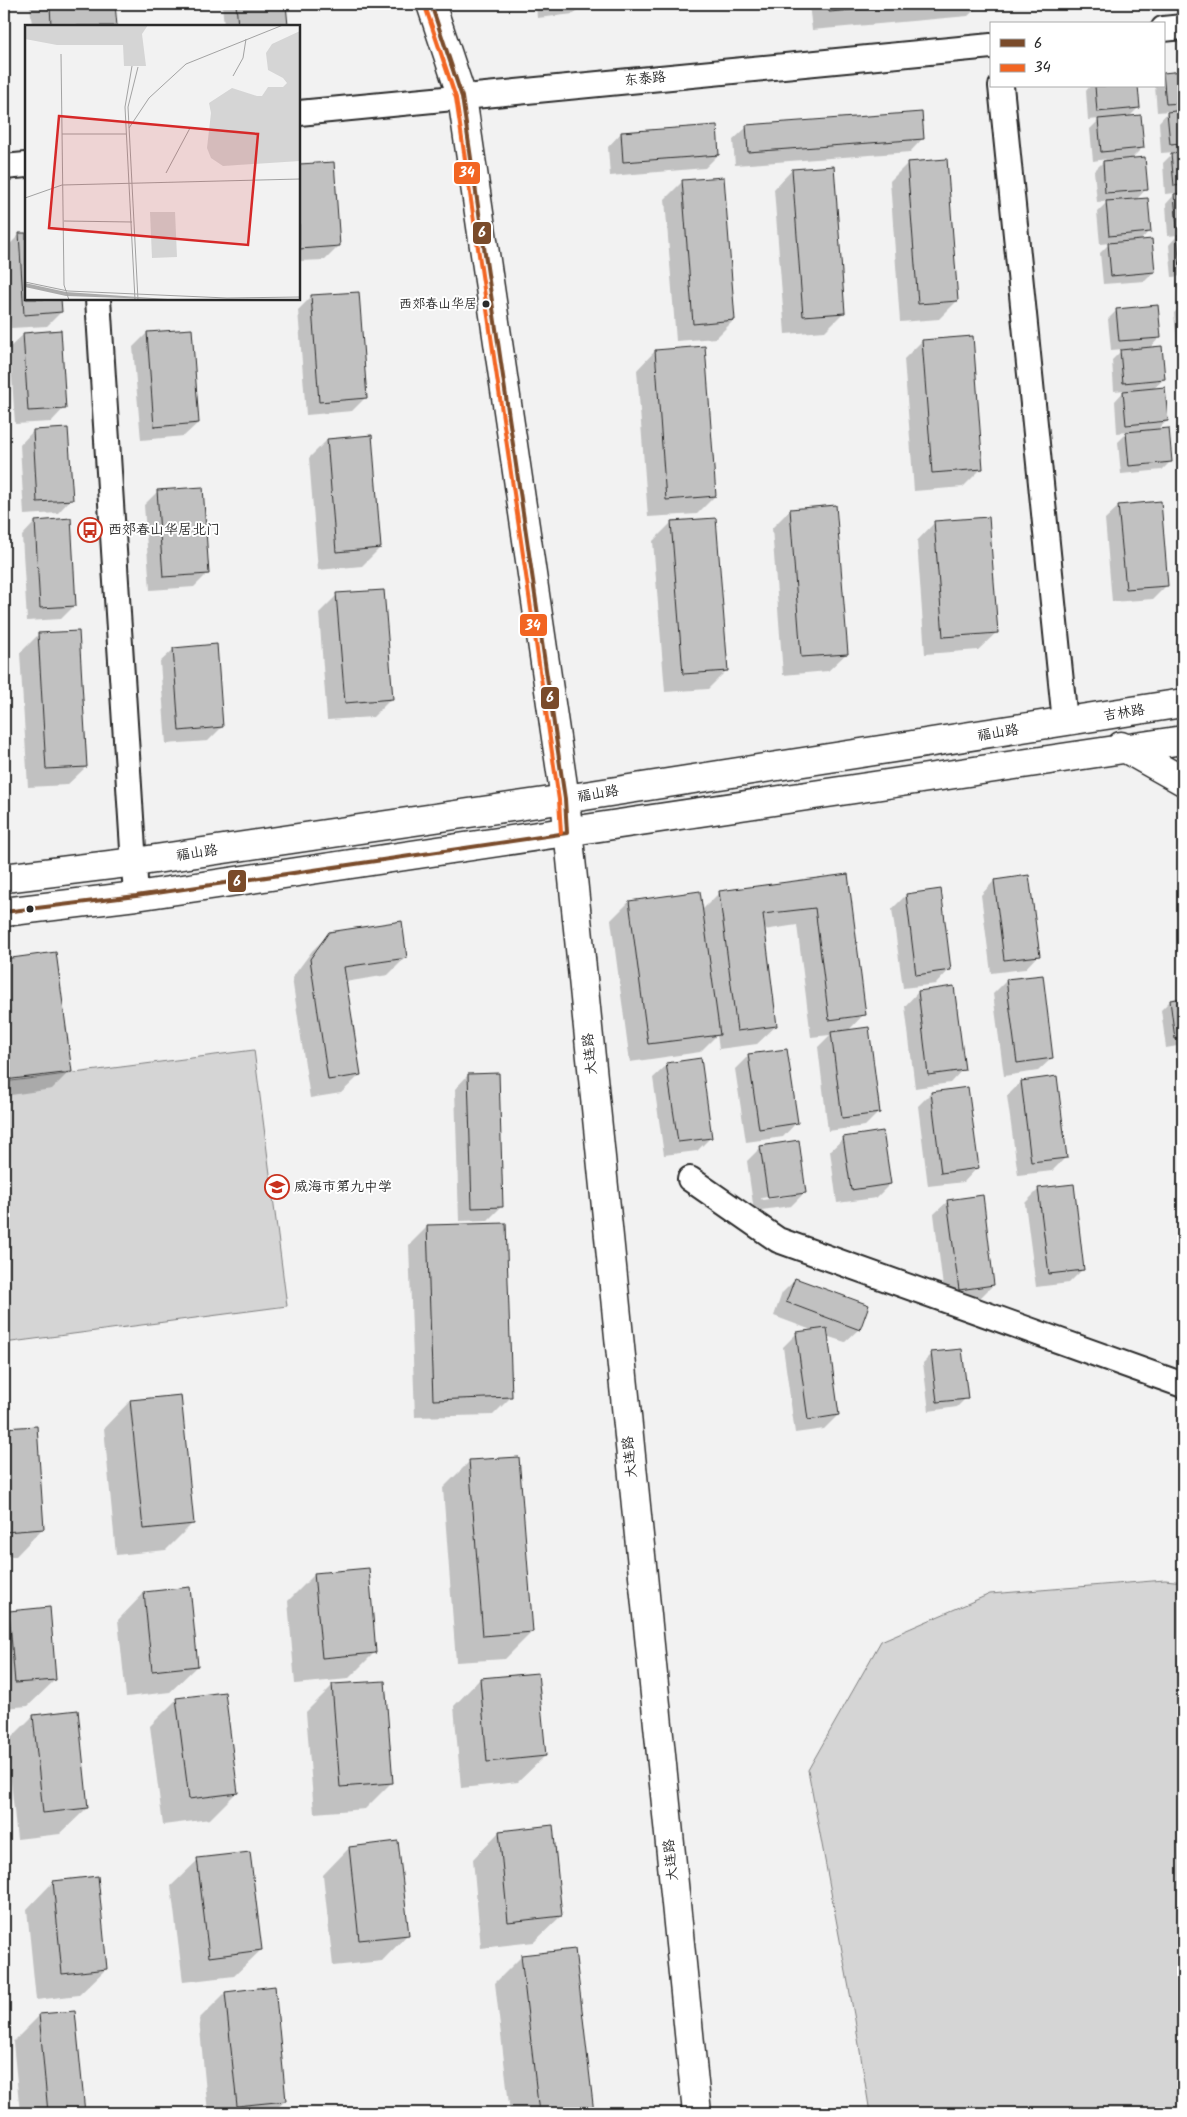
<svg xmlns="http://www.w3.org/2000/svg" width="1187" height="2117" font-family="Kalam,'LXGW WenKai TC',sans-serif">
  <rect width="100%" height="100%" fill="#f2f2f2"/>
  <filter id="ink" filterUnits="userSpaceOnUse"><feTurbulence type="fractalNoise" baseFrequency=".02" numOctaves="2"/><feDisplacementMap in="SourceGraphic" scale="10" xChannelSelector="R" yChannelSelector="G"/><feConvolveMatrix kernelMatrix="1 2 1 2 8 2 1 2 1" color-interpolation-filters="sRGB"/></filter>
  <g filter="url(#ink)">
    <path fill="#d5d5d5" stroke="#808080" d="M 254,1050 L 287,1306 L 4,1343 L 4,1082 Z
      M 1165,1580 L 1183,1582 L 1183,2113 L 870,2113 L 855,2020 L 808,1770 L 881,1641 L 990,1594 Z"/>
    <path fill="#0003" fill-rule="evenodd" d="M 30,4 L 114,4 L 116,26 L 32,26 Z
      M 222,4 L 284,4 L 286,26 L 224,26 Z
      M 536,4 L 583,4 L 574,14 L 537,18 Z
      M 809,4 L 981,4 L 968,16 L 812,30 Z
      M 1183,73 L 1183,276 L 1172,277 L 1169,245 L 1178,235 L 1168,236 L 1166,204 L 1176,193 L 1165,194 L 1163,163 L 1174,152 L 1161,153 L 1159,122 L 1169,111 L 1157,112 L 1155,86 L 1163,86 L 1164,74 Z
      M 1090,86 L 1136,86 L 1138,108 L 1128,118 L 1142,148 L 1131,159 L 1146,189 L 1136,200 L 1149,231 L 1140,241 L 1154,272 L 1145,281 L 1103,284 L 1100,253 L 1110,243 L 1100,244 L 1097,212 L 1108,201 L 1097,202 L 1094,171 L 1106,159 L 1093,161 L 1090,129 L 1100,119 L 1088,120 L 1086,91 Z
      M 747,127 L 923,138 L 910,152 L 735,165 L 733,140 Z
      M 621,133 L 718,155 L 705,168 L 610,176 L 608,147 Z
      M 333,163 L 339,246 L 325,260 L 299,261 L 299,166 Z
      M 908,163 L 957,301 L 939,319 L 900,322 L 890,181 Z
      M 792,170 L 844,312 L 825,331 L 785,334 L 774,189 Z
      M 683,181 L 734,320 L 716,338 L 676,341 L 665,199 Z
      M 20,234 L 26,234 L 26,299 L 60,299 L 61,312 L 47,326 L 11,328 L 6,248 Z
      M 312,296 L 365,398 L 352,411 L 306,415 L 298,310 Z
      M 1183,304 L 1183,344 L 1177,344 L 1174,313 Z
      M 1117,310 L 1160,337 L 1149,349 L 1164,379 L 1153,389 L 1167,421 L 1157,430 L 1171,461 L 1162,470 L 1121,474 L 1118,442 L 1128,432 L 1117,433 L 1115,401 L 1125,390 L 1114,391 L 1112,360 L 1123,349 L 1111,350 L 1108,319 Z
      M 147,333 L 198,423 L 184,436 L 141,440 L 133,347 Z
      M 24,334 L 64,408 L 51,422 L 15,424 L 10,347 Z
      M 922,341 L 981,469 L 963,487 L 914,491 L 904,359 Z
      M 1183,349 L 1183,386 L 1181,386 L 1178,355 Z
      M 655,351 L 715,496 L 697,514 L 648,517 L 637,370 Z
      M 1183,393 L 1183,424 L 1181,395 Z
      M 33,431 L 71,499 L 58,513 L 24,515 L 20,445 Z
      M 327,440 L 380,548 L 362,566 L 318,570 L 309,458 Z
      M 158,491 L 208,573 L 194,587 L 150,590 L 144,505 Z
      M 1119,506 L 1167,585 L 1153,599 L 1112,602 L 1105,519 Z
      M 790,510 L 847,653 L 828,671 L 783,675 L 772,528 Z
      M 35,522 L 75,605 L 61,619 L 27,621 L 22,536 Z
      M 672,522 L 727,670 L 708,689 L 665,692 L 653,541 Z
      M 935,522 L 997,632 L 978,650 L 925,654 L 917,541 Z
      M 337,595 L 392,698 L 373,717 L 327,720 L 319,613 Z
      M 38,635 L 86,767 L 67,785 L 28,787 L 20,653 Z
      M 174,649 L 222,727 L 208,741 L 166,744 L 160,662 Z
      M 847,876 L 864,1014 L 848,1031 L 879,1112 L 865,1126 L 828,1131 L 818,1047 L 830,1035 L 811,1037 L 797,925 L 764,930 L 776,1026 L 757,1044 L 719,1049 L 717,1035 L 700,1052 L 630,1062 L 611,920 L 629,902 L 702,910 L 720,892 Z
      M 994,881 L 1038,955 L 1025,969 L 991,973 L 981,895 Z
      M 940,891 L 949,970 L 936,984 L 903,988 L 892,909 L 906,895 Z
      M 330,933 L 406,957 L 388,975 L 345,982 L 360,1075 L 341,1093 L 310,1098 L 292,978 L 312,951 Z
      M 55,954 L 70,1071 L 52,1089 L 4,1096 L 4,960 Z
      M 1007,980 L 1052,1058 L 1038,1071 L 1004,1076 L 993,994 Z
      M 918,992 L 963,1069 L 950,1083 L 915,1088 L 905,1006 Z
      M 1183,1000 L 1183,1045 L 1166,1048 L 1161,1010 L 1170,1001 Z
      M 749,1055 L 796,1123 L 783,1137 L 746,1142 L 735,1069 Z
      M 667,1065 L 711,1137 L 697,1151 L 664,1155 L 653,1078 Z
      M 468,1075 L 501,1207 L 488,1220 L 459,1221 L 455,1089 Z
      M 1056,1078 L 1066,1157 L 1052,1171 L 1018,1175 L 1007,1096 L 1021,1082 Z
      M 931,1093 L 977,1168 L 964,1182 L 928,1186 L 918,1106 Z
      M 844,1138 L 890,1184 L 876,1198 L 837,1203 L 830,1151 Z
      M 761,1147 L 805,1192 L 791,1206 L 754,1211 L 747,1161 ZM 791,1194 L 791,1196 L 762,1200 L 761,1198 Z
      M 1039,1189 L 1083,1269 L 1069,1283 L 1036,1287 L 1025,1203 Z
      M 948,1201 L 993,1285 L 979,1299 L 945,1303 L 934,1214 Z
      M 427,1227 L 511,1397 L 493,1415 L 415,1417 L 409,1245 Z
      M 796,1279 L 859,1329 L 845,1342 L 826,1336 L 838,1415 L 824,1429 L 795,1433 L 783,1347 L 797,1333 L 814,1331 L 774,1316 L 782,1293 Z
      M 932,1354 L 966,1398 L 957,1407 L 929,1411 L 923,1363 Z
      M 130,1401 L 192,1524 L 166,1550 L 116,1555 L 104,1428 Z
      M 36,1427 L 42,1529 L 16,1556 L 4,1556 L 4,1429 Z
      M 469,1462 L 532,1632 L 505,1659 L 456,1662 L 443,1488 Z
      M 315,1574 L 375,1652 L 348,1679 L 295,1684 L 288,1601 Z
      M 144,1593 L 197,1666 L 170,1692 L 126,1697 L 118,1620 Z
      M 10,1612 L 55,1680 L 28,1706 L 4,1708 L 4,1618 Z
      M 480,1679 L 545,1756 L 518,1782 L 461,1788 L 454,1706 Z
      M 332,1686 L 391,1783 L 365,1809 L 314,1813 L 306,1712 Z
      M 177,1699 L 237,1792 L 210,1819 L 163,1825 L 150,1726 Z
      M 33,1716 L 87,1808 L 60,1834 L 17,1839 L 7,1742 Z
      M 499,1832 L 561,1916 L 534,1942 L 481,1948 L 473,1859 Z
      M 397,1843 L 408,1934 L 382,1961 L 333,1966 L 323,1875 L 349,1848 Z
      M 198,1860 L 261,1950 L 234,1976 L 183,1982 L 171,1886 Z
      M 53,1882 L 106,1969 L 79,1995 L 36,2000 L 27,1909 Z
      M 574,1950 L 592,2113 L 510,2113 L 495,1983 L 521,1957 Z
      M 225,1993 L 285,2101 L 272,2113 L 208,2113 L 199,2019 Z
      M 74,2012 L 83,2113 L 20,2113 L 13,2042 L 40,2015 Z"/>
    <path fill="#c1c1c1" stroke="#2b2b2b" d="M 50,4 L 115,4 L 117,26 L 51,26 Z
      M 236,4 L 286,4 L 288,26 L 238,26 Z
      M 829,4 L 927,4 L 829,12 Z
      M 1183,71 L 1183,103 L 1166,104 L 1163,73 Z
      M 1095,86 L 1138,86 L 1140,108 L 1097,112 Z
      M 1183,110 L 1183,143 L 1170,144 L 1167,112 Z
      M 922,112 L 924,139 L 748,152 L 746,125 Z
      M 1141,115 L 1144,148 L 1101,152 L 1098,119 Z
      M 717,125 L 719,155 L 623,162 L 621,132 Z
      M 1183,152 L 1183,185 L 1174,186 L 1171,153 Z
      M 1145,157 L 1148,190 L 1105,193 L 1103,161 Z
      M 947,159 L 958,301 L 918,304 L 907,162 Z
      M 334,162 L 340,246 L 299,249 L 299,164 Z
      M 834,166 L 845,313 L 803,316 L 792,169 Z
      M 724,177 L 735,320 L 693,324 L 682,180 Z
      M 1183,193 L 1183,227 L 1177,228 L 1174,194 Z
      M 1148,198 L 1151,232 L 1109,236 L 1106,201 Z
      M 19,233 L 26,233 L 26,299 L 61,299 L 62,312 L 24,315 Z
      M 1183,234 L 1183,268 L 1180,269 L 1177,235 Z
      M 1152,239 L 1155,272 L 1111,276 L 1108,243 Z
      M 359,292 L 367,398 L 319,402 L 311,295 Z
      M 1158,305 L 1161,338 L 1119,341 L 1116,309 Z
      M 192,329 L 199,423 L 154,427 L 147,332 Z
      M 61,330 L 66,409 L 28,411 L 23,333 Z
      M 973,336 L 983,469 L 932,473 L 922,340 Z
      M 705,346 L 716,496 L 666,500 L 655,350 Z
      M 1162,346 L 1165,379 L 1123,383 L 1120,350 Z
      M 1165,387 L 1168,421 L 1126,425 L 1123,391 Z
      M 68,428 L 73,500 L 37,502 L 33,430 Z
      M 1169,428 L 1172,462 L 1129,466 L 1126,432 Z
      M 372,435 L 381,548 L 336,552 L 327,439 Z
      M 203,487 L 209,574 L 163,577 L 157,490 Z
      M 1161,501 L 1168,586 L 1126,589 L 1118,505 Z
      M 836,505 L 848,654 L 801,657 L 790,509 Z
      M 989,517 L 998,633 L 943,637 L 934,521 Z
      M 71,518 L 76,606 L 40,608 L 35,521 Z
      M 716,518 L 728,671 L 683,674 L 671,521 Z
      M 384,590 L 393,699 L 345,703 L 336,593 Z
      M 79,631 L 87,767 L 46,769 L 38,633 Z
      M 217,644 L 223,727 L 179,731 L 173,648 Z
      M 848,874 L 866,1015 L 829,1020 L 815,908 L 763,914 L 777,1026 L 737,1031 L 719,891 Z
      M 1029,875 L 1040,956 L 1004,960 L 994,880 Z
      M 941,889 L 951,970 L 916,975 L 906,894 Z
      M 700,891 L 720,1035 L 648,1044 L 629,901 Z
      M 402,921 L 407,958 L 344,967 L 361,1075 L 328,1080 L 310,959 L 329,932 Z
      M 56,952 L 72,1072 L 4,1080 L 4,959 Z
      M 1043,975 L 1053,1058 L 1017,1063 L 1006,979 Z
      M 954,986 L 965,1070 L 928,1075 L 918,991 Z
      M 1183,998 L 1183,1038 L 1175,1039 L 1170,1000 Z
      M 869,1027 L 880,1113 L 842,1118 L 831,1032 Z
      M 787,1049 L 798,1123 L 759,1129 L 748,1054 Z
      M 701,1058 L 712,1138 L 678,1142 L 666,1063 Z
      M 499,1073 L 503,1207 L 472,1208 L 468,1074 Z
      M 1057,1076 L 1067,1158 L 1031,1162 L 1021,1081 Z
      M 968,1087 L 979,1168 L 941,1173 L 931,1092 Z
      M 883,1131 L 891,1184 L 851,1190 L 843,1137 Z
      M 799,1140 L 806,1193 L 768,1198 L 760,1146 Z
      M 1074,1184 L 1084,1270 L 1049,1274 L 1038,1188 Z
      M 983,1195 L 994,1285 L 959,1290 L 947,1200 Z
      M 506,1223 L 512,1397 L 433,1400 L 427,1225 Z
      M 795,1278 L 869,1305 L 860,1330 L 786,1302 Z
      M 827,1328 L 839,1415 L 808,1420 L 796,1332 Z
      M 962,1349 L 968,1399 L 937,1402 L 931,1352 Z
      M 181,1395 L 194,1524 L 143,1529 L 130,1400 Z
      M 37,1426 L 44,1529 L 4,1532 L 4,1428 Z
      M 519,1457 L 533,1632 L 483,1636 L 469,1460 Z
      M 369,1568 L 376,1653 L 322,1658 L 314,1573 Z
      M 190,1587 L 198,1666 L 152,1671 L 144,1592 Z
      M 50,1607 L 56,1680 L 15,1683 L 9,1611 Z
      M 538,1673 L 546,1756 L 487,1762 L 480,1678 Z
      M 385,1681 L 393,1783 L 340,1787 L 332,1684 Z
      M 225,1692 L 238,1793 L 189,1799 L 176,1698 Z
      M 78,1710 L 88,1808 L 43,1813 L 33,1715 Z
      M 553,1825 L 562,1916 L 508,1922 L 499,1831 Z
      M 398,1841 L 409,1935 L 359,1940 L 349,1847 Z
      M 250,1852 L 262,1950 L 209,1957 L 197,1858 Z
      M 98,1876 L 107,1969 L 62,1974 L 53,1881 Z
      M 575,1949 L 594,2113 L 539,2113 L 521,1955 Z
      M 275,1986 L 286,2101 L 237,2106 L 225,1992 Z
      M 75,2011 L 85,2113 L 48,2113 L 39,2014 Z"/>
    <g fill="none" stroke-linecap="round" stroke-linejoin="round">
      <defs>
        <path id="minor" d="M 1163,29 L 1183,27
          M 1001,86 L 1065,722
          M 299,113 L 991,46
          M 4,167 L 26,165
          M 98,299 L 136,896
          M 690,1179 L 778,1240 L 1183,1385"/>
        <path id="major" d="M 431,4 L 462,97 L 565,799 L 697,2113
          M 1121,746 L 1183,781
          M 4,878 L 135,862 L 565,799 L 1183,703
          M 4,912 L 136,896 L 1183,740"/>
      </defs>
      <use href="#minor" stroke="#2b2b2b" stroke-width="28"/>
      <use href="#major" stroke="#2b2b2b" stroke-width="31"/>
      <use href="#minor" stroke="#fff" stroke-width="24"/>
      <use href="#major" stroke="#fff" stroke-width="28"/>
      <defs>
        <path id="bus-1" d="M 4,912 L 136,896 L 567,833 L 565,799 L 462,97 L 431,4"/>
        <path id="bus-2" d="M 425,6 L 456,98 L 559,800 L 561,833"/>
      </defs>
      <use href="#bus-1" stroke="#fff" stroke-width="8"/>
      <use href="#bus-2" stroke="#fff" stroke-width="8"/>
      <use href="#bus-1" stroke="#7a4b2a" stroke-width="4"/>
      <use href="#bus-2" stroke="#f26522" stroke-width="4"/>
    </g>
  </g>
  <defs>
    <symbol id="bus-ring" viewBox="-11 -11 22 22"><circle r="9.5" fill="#fff" stroke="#c8321e" stroke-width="1.5"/><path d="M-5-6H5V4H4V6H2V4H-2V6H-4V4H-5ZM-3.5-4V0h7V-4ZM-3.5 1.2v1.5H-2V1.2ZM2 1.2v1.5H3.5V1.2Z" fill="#c8321e"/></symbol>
    <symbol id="school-ring" viewBox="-11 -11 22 22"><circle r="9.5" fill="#fff" stroke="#c8321e" stroke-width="1.5"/><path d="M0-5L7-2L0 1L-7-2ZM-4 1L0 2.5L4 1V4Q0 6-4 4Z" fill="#c8321e"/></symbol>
  </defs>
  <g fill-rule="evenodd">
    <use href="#bus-ring" x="76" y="516" width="28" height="28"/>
    <use href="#school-ring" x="263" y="1173" width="28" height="28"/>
  </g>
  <g fill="#2b2b2b" stroke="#fff" stroke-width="2">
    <circle cx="486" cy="304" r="4.5"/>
    <circle cx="30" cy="909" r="4.5"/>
  </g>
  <g text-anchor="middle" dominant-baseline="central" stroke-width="4" stroke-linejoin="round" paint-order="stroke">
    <g font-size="13" fill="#2b2b2b" stroke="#fff" text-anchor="end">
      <text x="477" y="304">西郊春山华居</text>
    </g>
    <g font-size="14" fill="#2b2b2b" stroke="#fff">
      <text transform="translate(645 79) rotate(-5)">东泰路</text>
      <text transform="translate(1124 713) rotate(-9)">吉林路</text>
      <text transform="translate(998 733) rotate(-9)">福山路</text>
      <text transform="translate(598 794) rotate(-9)">福山路</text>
      <text transform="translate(197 853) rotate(-8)">福山路</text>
      <text transform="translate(590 1054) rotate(-96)">大连路</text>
      <text transform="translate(630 1457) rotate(-96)">大连路</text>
      <text transform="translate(671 1860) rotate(-96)">大连路</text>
    </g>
    <g font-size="14" fill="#2b2b2b" stroke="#fff" text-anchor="start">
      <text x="108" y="530">西郊春山华居北门</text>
      <text x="294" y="1187">威海市第九中学</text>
    </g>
  </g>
  <g transform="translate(25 25)">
    <rect width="275" height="275" fill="#f2f2f2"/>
    <path d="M 0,0 L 123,0 L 117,9 L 121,41 L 99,41 L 98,20 L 32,20 L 0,14 ZM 275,6 L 275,136 L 198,141 L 186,133 L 182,123 L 186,88 L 184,78 L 207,63 L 232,71 L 237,71 L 243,62 L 258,62 L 262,58 L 258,53 L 243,45 L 241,28 L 247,19 ZM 150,187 L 152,232 L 127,233 L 125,187 Z" fill="#d5d5d5"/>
    <path d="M 0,258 L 41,267 L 157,275 L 41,271 L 0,262 Z" fill="#ababab"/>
    <path fill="none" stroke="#a2a2a2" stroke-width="1" d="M 36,29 L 39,260M 107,41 L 100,82 L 110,275M 208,51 L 218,33 L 221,14M 104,103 L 124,73 L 161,39 L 258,0M 37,109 L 101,109M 141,148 L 165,103M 0,173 L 37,160 L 275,154M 39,196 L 107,197M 0,257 L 43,266 L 202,273 L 275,272M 39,260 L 44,275M 113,275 L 103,82 L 113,42"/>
    <path fill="#d62828" fill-opacity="0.15" stroke="#d62828" stroke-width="2.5" d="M 34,91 L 233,109 L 223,220 L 24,203 Z"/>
    <rect width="275" height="275" fill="none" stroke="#2b2b2b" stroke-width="2.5"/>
  </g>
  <g stroke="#fff" stroke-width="2">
    <rect x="453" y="161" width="28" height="24" rx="5" fill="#f26522"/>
    <rect x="472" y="221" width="20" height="24" rx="5" fill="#7a4b2a"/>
    <rect x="519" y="613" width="29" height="24" rx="5" fill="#f26522"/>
    <rect x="540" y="686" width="20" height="24" rx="5" fill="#7a4b2a"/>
    <rect x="227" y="869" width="20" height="24" rx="5" fill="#7a4b2a"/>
  </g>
  <g font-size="14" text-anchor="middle" font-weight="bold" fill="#fff">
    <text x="467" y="177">34</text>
    <text x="482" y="237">6</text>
    <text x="533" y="630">34</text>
    <text x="550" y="702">6</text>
    <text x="237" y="886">6</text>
  </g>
  <rect width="1187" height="2117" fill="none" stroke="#fff" stroke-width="20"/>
  <rect x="10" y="10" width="1167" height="2097" fill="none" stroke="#2b2b2b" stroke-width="2" filter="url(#ink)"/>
  <rect x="990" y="22" width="175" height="65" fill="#ffffff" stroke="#aaaaaa"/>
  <rect x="1000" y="39" width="25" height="8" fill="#7a4b2a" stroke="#aaaaaa"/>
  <text x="1034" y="48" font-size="15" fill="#2b2b2b">6</text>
  <rect x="1000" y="64" width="25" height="8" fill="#f26522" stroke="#aaaaaa"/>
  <text x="1034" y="72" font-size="15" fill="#2b2b2b">34</text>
</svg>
